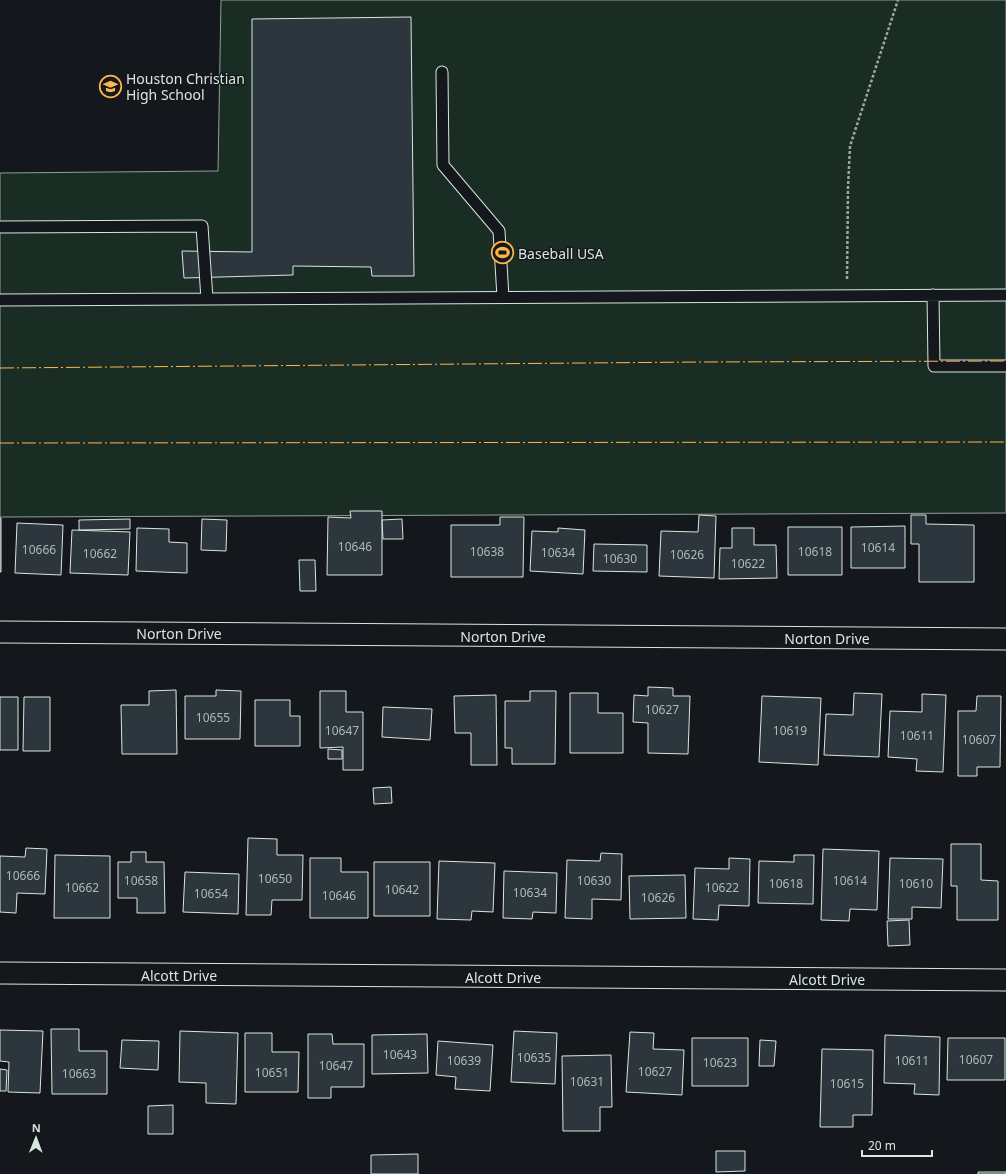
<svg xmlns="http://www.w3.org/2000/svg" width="1006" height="1174" font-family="'Noto Sans',sans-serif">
  <rect width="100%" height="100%" fill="#14181c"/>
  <path fill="#1a2d24" stroke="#939e99" d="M 221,0 L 1006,0 L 1006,513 L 0,517 L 0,173 L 218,171 Z"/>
  <path fill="#2c363c" stroke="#d8e6dc" d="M 411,17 L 414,276 L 372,276 L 371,267 L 293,266 L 293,275 L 184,278 L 182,251 L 252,252 L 252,19 Z
    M 350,511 L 382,511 L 382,575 L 327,575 L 328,517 L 351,518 Z
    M 699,515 L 716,516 L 714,578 L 659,576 L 661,531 L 698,532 Z
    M 911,515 L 926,515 L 926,524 L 974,525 L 974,582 L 919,582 L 919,544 L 911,544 Z
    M 500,517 L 524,517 L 523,577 L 451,577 L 451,525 L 500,525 Z
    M 0,518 L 1,518 L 1,572 L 0,572 Z
    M 130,519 L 130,529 L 79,530 L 79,520 Z
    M 202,519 L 227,520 L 226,551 L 201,550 Z
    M 402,519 L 403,539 L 383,539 L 382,520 Z
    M 17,523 L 63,525 L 61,575 L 15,573 Z
    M 905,526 L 905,568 L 851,568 L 851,527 Z
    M 788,527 L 842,527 L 842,575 L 788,575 Z
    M 137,528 L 169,529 L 169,542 L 187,543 L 187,573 L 136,571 Z
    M 558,528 L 585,530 L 583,574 L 530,571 L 532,531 L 558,532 Z
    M 732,528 L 754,528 L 754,545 L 776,545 L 777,578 L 719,579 L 720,548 L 732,548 Z
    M 72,530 L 130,532 L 128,575 L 70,573 Z
    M 594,544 L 647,545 L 647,572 L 593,571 Z
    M 299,560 L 315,560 L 316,591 L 300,591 Z
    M 648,687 L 673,688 L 673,696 L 690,696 L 688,754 L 648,753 L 648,723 L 633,722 L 634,695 L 648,696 Z
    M 176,690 L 177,754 L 122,754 L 121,705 L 149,705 L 149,691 Z
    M 216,690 L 241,691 L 240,739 L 185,739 L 185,696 L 216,696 Z
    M 320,691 L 346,691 L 346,712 L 363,712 L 363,770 L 343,770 L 343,747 L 320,748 Z
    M 530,691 L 556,691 L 555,764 L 512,764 L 512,748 L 505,748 L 505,701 L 530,701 Z
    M 570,693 L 598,693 L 598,713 L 623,713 L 623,753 L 570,753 Z
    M 854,693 L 882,694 L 879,757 L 824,755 L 826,714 L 853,715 Z
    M 922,694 L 946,695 L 943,772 L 916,771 L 917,759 L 888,757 L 890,711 L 922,712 Z
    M 496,695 L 497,765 L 471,765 L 471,733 L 455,733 L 454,696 Z
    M 762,696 L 821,698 L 818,765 L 759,762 Z
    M 977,696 L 1001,696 L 1000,767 L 977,767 L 977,776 L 958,776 L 958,711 L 976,711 Z
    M 0,697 L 18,697 L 18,750 L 0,750 Z
    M 24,697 L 50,697 L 50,751 L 23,751 Z
    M 255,700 L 290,700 L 290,716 L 300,716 L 300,746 L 255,746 Z
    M 383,707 L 432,709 L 430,740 L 382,737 Z
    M 328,749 L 342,750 L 342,759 L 328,759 Z
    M 391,787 L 392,803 L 374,804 L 373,788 Z
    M 248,838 L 277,839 L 277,855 L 303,855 L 302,900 L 272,900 L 271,915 L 246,915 Z
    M 951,844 L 981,844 L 981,880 L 998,881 L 998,920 L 957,920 L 957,886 L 951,886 Z
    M 26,848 L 47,849 L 45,894 L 17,893 L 16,913 L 0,912 L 0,856 L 25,857 Z
    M 823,849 L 879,851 L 877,910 L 850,909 L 849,921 L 821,920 Z
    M 131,852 L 146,852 L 146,862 L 164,862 L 165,913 L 137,913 L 137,898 L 118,898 L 118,862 L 131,862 Z
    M 601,853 L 622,854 L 621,900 L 592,899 L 592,919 L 565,918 L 567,860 L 600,861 Z
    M 55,855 L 110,856 L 110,918 L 54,918 Z
    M 794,855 L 814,855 L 813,904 L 758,903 L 759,861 L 794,862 Z
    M 310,858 L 341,858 L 341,872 L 368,872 L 368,918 L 310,918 Z
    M 729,858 L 750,859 L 749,906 L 719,905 L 718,920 L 693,919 L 695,868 L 729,869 Z
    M 890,858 L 943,859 L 941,908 L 912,907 L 912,919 L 888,919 Z
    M 439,861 L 495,863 L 493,912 L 472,911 L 471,920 L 437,919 Z
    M 374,862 L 430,862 L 430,916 L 374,916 Z
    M 504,871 L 557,873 L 556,913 L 533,912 L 532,919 L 503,918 Z
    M 185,872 L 239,874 L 238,914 L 183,912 Z
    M 685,875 L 686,918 L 630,919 L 629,876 Z
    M 909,920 L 910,945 L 888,946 L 887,921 Z
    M 51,1029 L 79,1029 L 79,1051 L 107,1051 L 107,1094 L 52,1094 Z
    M 0,1030 L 43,1031 L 40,1093 L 8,1092 L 9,1062 L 0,1061 Z
    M 180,1031 L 238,1033 L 236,1104 L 206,1103 L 206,1083 L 179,1082 Z
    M 514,1031 L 557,1033 L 555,1084 L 511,1082 Z
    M 630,1032 L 654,1033 L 653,1049 L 684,1050 L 682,1095 L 626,1092 Z
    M 245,1033 L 272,1033 L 272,1052 L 299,1052 L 298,1092 L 245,1092 Z
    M 308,1034 L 332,1034 L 333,1044 L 364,1044 L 364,1087 L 331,1087 L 331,1098 L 308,1098 Z
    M 427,1034 L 428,1073 L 372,1074 L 372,1035 Z
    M 885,1035 L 940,1037 L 939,1095 L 914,1094 L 915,1084 L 884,1083 Z
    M 692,1038 L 748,1038 L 748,1086 L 692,1086 Z
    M 948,1038 L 1005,1038 L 1005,1080 L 947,1080 Z
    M 122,1040 L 159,1041 L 158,1070 L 120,1068 Z
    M 760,1040 L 776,1041 L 774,1066 L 759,1066 Z
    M 438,1041 L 493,1045 L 490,1091 L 455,1089 L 456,1077 L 436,1075 Z
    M 822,1049 L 873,1050 L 872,1115 L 853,1115 L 853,1127 L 820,1127 Z
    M 611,1055 L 612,1107 L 600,1107 L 600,1131 L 563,1131 L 562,1056 Z
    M 0,1069 L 7,1070 L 6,1091 L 0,1091 Z
    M 173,1105 L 173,1134 L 148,1134 L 148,1106 Z
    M 716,1151 L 745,1151 L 745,1171 L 716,1172 Z
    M 418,1154 L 418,1174 L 371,1174 L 371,1155 Z
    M 978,1172 L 1006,1172 L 1006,1174 L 978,1174 Z"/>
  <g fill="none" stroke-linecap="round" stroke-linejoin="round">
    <defs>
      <path id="lane" d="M 442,72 L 443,165 L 499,231 L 503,297
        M 0,227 L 202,226 L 207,299
        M 933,295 L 934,366 L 1006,366
        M 0,300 L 1006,295"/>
      <path id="street" d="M 0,632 L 1006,639
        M 0,973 L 1006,980"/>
    </defs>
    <use href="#lane" stroke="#d8e6dc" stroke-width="13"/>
    <use href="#street" stroke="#d8e6dc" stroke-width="23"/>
    <path stroke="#9da8a2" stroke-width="2.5" stroke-dasharray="3 2" stroke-linecap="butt" d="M 847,279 L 848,188 L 850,146 L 898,0"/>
    <use href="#lane" stroke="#14181c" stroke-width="11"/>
    <use href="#street" stroke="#14181c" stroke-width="21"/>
    <path stroke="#ffb74d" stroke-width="1" stroke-dasharray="14 3 2 3" stroke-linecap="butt" d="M 0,368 L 701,362 L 1006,361
      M 0,443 L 1006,442"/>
  </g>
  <defs>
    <symbol id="school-ring" viewBox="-11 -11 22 22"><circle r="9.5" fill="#14181c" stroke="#ffb74d" stroke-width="1.5"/><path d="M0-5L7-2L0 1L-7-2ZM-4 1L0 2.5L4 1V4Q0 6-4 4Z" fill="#ffb74d"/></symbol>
    <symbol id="stadium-ring" viewBox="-11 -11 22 22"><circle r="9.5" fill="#14181c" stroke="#ffb74d" stroke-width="1.5"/><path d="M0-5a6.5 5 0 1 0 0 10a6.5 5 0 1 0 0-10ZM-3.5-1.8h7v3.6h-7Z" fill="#ffb74d"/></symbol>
  </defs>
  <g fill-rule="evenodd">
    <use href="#school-ring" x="98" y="74" width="25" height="25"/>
    <use href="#stadium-ring" x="490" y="240" width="25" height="25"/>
  </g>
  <g text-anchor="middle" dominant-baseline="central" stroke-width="3" stroke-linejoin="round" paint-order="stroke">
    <g font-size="12" fill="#adbab4">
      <text x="355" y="546">10646</text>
      <text x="878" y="547">10614</text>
      <text x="39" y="549">10666</text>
      <text x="487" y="551">10638</text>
      <text x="815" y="551">10618</text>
      <text x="558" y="552">10634</text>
      <text x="100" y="553">10662</text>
      <text x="687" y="554">10626</text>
      <text x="620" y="558">10630</text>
      <text x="748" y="563">10622</text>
      <text x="662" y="709">10627</text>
      <text x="213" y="717">10655</text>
      <text x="342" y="730">10647</text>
      <text x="790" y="730">10619</text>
      <text x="917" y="735">10611</text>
      <text x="979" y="739">10607</text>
      <text x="23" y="875">10666</text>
      <text x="275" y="878">10650</text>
      <text x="141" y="880">10658</text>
      <text x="594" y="880">10630</text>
      <text x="850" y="880">10614</text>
      <text x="786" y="883">10618</text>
      <text x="916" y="883">10610</text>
      <text x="82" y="887">10662</text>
      <text x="722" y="887">10622</text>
      <text x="402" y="889">10642</text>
      <text x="530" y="892">10634</text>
      <text x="211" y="893">10654</text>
      <text x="339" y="895">10646</text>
      <text x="658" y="897">10626</text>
      <text x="400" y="1054">10643</text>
      <text x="534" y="1057">10635</text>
      <text x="976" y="1059">10607</text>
      <text x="464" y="1060">10639</text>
      <text x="912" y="1060">10611</text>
      <text x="720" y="1062">10623</text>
      <text x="336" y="1065">10647</text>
      <text x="655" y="1071">10627</text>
      <text x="272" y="1072">10651</text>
      <text x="79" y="1073">10663</text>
      <text x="587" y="1081">10631</text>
      <text x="847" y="1083">10615</text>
    </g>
    <g font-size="14" fill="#d8e6dc" stroke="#14181c" text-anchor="start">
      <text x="126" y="78">Houston Christian<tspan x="126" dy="16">High School</tspan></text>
      <text x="518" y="253">Baseball USA</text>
    </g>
    <g font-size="14" fill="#d8e6dc" stroke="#14181c">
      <text x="179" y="633">Norton Drive</text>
      <text x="503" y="636">Norton Drive</text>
      <text x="827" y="638">Norton Drive</text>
      <text x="179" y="975">Alcott Drive</text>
      <text x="503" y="977">Alcott Drive</text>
      <text x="827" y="979">Alcott Drive</text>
    </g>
  </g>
  <g transform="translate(36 1138) rotate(1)" stroke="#14181c" stroke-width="3" paint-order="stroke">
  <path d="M0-3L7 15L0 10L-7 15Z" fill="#d8e6dc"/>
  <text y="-6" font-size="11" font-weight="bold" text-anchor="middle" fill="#d8e6dc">N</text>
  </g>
  <path d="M862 1150v6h70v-6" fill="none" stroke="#d8e6dc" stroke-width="2"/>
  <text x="868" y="1150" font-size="12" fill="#d8e6dc" stroke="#14181c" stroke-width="3" paint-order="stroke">20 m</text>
</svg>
